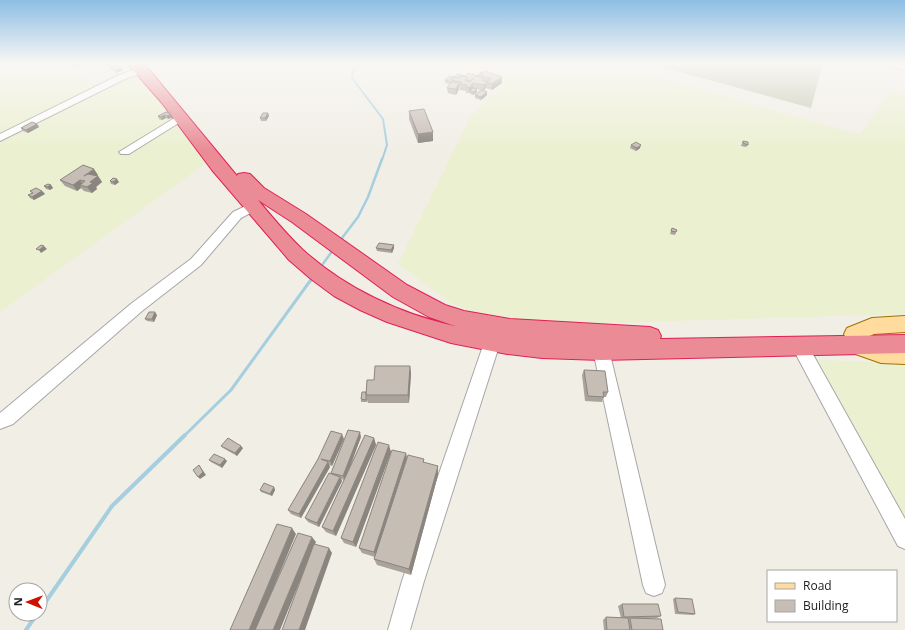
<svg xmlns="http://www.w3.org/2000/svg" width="905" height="630" font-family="'Open Sans',sans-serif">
  <rect width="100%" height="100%" fill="#f1eee6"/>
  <path fill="#c4c6b1" d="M 647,63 L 823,63 L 811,108 Z"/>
  <path fill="#ebf0d1" d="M 0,63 L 54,63 L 99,85 L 142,77 L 209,161 L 0,312 Z
    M 507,63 L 609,63 L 860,135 L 890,91 L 905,95 L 905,314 L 541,325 L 490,318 L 454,305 L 398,264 L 471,116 L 504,81 L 498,67 Z
    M 818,360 L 905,363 L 905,525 Z"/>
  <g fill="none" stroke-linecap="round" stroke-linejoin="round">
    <path stroke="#a5cedf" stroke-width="2" d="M 361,63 L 354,67 L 352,78 L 383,119 L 387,145 L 382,160"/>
    <path stroke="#a5cedf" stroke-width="2.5" d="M 339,242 L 358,217 L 368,197 L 382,159
      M 320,268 L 333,250
      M 310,282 L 313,277"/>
    <path stroke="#a5cedf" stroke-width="3" d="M 184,436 L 231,390 L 310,281"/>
    <path stroke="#a5cedf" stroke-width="4" d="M 40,610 L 112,506 L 185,435
      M 26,630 L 37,614"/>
    <defs>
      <path id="minor" d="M 886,63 L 905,64 L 905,70 L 887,65 Z
        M 142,67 L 145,68 L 147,70 L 145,72 L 125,79 L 0,141 L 0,134 L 119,75 Z
        M 181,114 L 185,115 L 186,117 L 185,119 L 129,154 L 121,154 L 119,152 Z
        M 254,202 L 258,203 L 260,206 L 258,209 L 241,218 L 201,265 L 142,311 L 13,424 L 0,429 L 0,413 L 132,303 L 191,259 L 233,212 Z
        M 492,337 L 498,338 L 500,343 L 424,581 L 410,630 L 388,630 L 402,581 L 484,343 L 486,338 Z
        M 800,341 L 806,342 L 905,519 L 905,549 L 898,546 L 792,347 L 794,342 Z
        M 601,343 L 607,345 L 609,350 L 665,585 L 662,593 L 654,596 L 646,593 L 643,585 L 593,350 L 595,345 Z"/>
      <path id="major" d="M 905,316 L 905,332 L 874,334 L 863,339 L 881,345 L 905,346 L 905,364 L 881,363 L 847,351 L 844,345 L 846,339 L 844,334 L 847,328 L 872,318 Z"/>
      <path id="highway" d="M 127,63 L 141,63 L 151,72 L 237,176 L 238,174 L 244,173 L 250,174 L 264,188 L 306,214 L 407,285 L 445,305 L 464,311 L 510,319 L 650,327 L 658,330 L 661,336 L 660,339 L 905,335 L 905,353 L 601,360 L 542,358 L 507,354 L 451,343 L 387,322 L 360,310 L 334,296 L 311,279 L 289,260 L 212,170 L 162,103 ZM 258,200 L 292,222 L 393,297 L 429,317 L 455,326 C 400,314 345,288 303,250 C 287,235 272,217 258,200 Z"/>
    </defs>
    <use href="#minor" stroke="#a7a7a7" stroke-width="2"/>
    <use href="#major" stroke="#9b7300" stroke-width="2"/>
    <use href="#highway" stroke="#e12054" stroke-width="2"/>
    <use href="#minor" fill="#fff" fill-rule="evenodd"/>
    <use href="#major" fill="#ffdc9d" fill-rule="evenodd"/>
    <use href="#highway" fill="#ea8b96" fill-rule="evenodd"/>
  </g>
  <path fill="#aaa39c" d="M 68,63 L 82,63 L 83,64 L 75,67 Z
    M 101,63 L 111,63 L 111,64 L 108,66 L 103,65 Z
    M 110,68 L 123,70 L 117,73 L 112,70 Z
    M 481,72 L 502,77 L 502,83 L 492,90 L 486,88 L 484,91 L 487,95 L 481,100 L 475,98 L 475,95 L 481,90 L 477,89 L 477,92 L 473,95 L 470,94 L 470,93 L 466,93 L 466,91 L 460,90 L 459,87 L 459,89 L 456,95 L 448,93 L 447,88 L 450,84 L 445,83 L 445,80 L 454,78 L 454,77 L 465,76 L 478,76 Z
    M 409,111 L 433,141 L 418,143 L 409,119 Z
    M 166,112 L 173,117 L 168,119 L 166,118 L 162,120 L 159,119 L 158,116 Z
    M 268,113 L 269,116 L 266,121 L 261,121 L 260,118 Z
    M 37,124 L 39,127 L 28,133 L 23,131 L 21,128 Z
    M 743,141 L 748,145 L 746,147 L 741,146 Z
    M 631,145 L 640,148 L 636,151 L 630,148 Z
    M 98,175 L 97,176 L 98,176 L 102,182 L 96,187 L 97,189 L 92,193 L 84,191 L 81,188 L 77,191 L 65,186 L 60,180 Z
    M 110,181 L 119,182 L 115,185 L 111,184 Z
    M 51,185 L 53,188 L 50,190 L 46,189 L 44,186 Z
    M 30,191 L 42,191 L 45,194 L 34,200 L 30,198 L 28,195 L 32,193 Z
    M 677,230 L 675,235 L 670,234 L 671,231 Z
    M 394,245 L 394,248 L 392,253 L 377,251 L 376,248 Z
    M 157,315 L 154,322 L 147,321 L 145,319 Z
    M 410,366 L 411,374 L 409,403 L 368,403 L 367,400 L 367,402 L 361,402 L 361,399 L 374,380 Z
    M 584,370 L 608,392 L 606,397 L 604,397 L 602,402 L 585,401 L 582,375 Z
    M 361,437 L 351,464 L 374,438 L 376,445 L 336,536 L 326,532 L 322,527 L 344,480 L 341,479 L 342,481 L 319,527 L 308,522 L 305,518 L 331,474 L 331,473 Z
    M 344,439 L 332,466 L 329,465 L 330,467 L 301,518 L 291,514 L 288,510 L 318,459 Z
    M 221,446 L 243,448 L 237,456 L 223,448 Z
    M 391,452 L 356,547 L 344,543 L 341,538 Z
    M 406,453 L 407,459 L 424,459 L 424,463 L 438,475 L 411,575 L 377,565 L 374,559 L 375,557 L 362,553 L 359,548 Z
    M 209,460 L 227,461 L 222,468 L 211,462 Z
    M 274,487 L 275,490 L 272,496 L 261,492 L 260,490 Z
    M 675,598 L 695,614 L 693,615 L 675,614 L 673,599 Z
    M 622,604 L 661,616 L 657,618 L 643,619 L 663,630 L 604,630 L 603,620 L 606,617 L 621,618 L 618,606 Z"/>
  <path fill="#8b857f" d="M 73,63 L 82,63 L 83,64 L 75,67 Z
    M 107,63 L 111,63 L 111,64 L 108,66 Z
    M 121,67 L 123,70 L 117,73 L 116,70 Z
    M 502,77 L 502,83 L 492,90 L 492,84 Z
    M 487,82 L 486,88 L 483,91 L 484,85 Z
    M 459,83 L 459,89 L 456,95 L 456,89 Z
    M 473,83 L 473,88 L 470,91 L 469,93 L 469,88 Z
    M 477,89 L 477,92 L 473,95 L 473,92 Z
    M 487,92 L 487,95 L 481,100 L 481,97 Z
    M 268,113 L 269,116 L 266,121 L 265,118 Z
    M 171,114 L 173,117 L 168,119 L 167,116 Z
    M 164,115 L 166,118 L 162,120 L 161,117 Z
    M 37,124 L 39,127 L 28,133 L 26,130 Z
    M 433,132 L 433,141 L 418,143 L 418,134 Z
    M 641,145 L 640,148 L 636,151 L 637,148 Z
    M 94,169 L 98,175 L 88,182 L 84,176 Z
    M 98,176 L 102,182 L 96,187 L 97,189 L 92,193 L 87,187 L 90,182 Z
    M 117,179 L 119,182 L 115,185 L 113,182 Z
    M 80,180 L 84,186 L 80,185 L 81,188 L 77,191 L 73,185 Z
    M 51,185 L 53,188 L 50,190 L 47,187 Z
    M 42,191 L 45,194 L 34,200 L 32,197 Z
    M 394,245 L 394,248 L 392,253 L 391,250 Z
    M 44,246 L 47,249 L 41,253 L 39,250 Z
    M 155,312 L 157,315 L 154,322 L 152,319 Z
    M 410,366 L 411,374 L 409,403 L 408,395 Z
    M 360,432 L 361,437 L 345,480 L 343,476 Z
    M 342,434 L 344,439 L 332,466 L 330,461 Z
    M 374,438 L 376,445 L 336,536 L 333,531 Z
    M 389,445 L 391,452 L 356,547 L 353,542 Z
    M 241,446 L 243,448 L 237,456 L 235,453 Z
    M 406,453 L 407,460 L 376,557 L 374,552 Z
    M 225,459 L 227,461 L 222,468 L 220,465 Z
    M 328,462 L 330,467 L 301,518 L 299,514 Z
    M 199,465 L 206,475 L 200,479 L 198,477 Z
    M 438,466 L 438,475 L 411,575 L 409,569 Z
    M 340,477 L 342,481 L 319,527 L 317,523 Z
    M 274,487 L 275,490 L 272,496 L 270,494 Z
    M 292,528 L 296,534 L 256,630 L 249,630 Z
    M 312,537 L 316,542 L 280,630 L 273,630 Z
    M 329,548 L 332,553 L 305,630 L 299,630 Z"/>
  <path fill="#c6beb5" stroke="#8b857f" d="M 114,66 L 121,67 L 116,70 L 110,68 Z
    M 485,71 L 502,77 L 492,84 L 487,82 L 484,85 L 473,83 L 469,88 L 466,87 L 467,85 L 460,84 L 462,82 L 452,80 L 454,77 L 459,78 L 460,76 L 467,77 L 465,80 L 470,82 L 476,76 L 484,78 L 482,80 L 487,82 L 491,79 L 480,75 Z
    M 481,72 L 483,73 L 480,75 L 480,76 L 478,75 Z
    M 468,73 L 478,76 L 476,76 L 473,79 L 470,81 L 467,80 L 467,77 L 460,76 L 459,78 L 454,77 L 458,74 L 465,76 Z
    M 450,76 L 454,77 L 451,79 L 452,80 L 452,82 L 445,80 Z
    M 451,82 L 459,83 L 456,89 L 447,88 Z
    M 473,88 L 477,89 L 473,92 L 470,91 Z
    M 481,90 L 487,92 L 481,97 L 475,95 Z
    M 424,109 L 433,132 L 418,134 L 409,111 Z
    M 166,112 L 171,114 L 167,116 L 164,115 L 161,117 L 158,116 Z
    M 263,113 L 268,113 L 265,118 L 260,118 Z
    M 32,122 L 37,124 L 26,130 L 21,128 Z
    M 743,141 L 748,142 L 748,145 L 743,143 Z
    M 636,142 L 641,145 L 637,148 L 631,145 Z
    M 83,165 L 94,169 L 84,176 L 88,174 L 98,176 L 90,182 L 93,183 L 87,187 L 80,185 L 85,181 L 80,180 L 73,185 L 60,180 Z
    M 113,178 L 117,179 L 113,182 L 110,181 Z
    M 48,184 L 51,185 L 47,187 L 44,186 Z
    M 36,188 L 42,191 L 32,197 L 28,195 L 33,193 L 30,191 Z
    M 672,228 L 677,230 L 676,232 L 671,231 Z
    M 379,243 L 394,245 L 391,250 L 376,248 Z
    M 41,245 L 44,246 L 39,250 L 36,249 Z
    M 149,312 L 155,312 L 152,319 L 145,319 Z
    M 375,366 L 410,366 L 408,395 L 366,395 L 367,380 L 374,380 Z
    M 584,370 L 605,371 L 608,392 L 603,392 L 604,397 L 588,396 Z
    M 362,392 L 366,392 L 366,400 L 361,399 Z
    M 348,430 L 360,432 L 343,476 L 331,473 Z
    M 331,431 L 342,434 L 330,461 L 321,459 L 328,462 L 299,514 L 288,510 L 318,459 Z
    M 365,435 L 374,438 L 333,531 L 322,527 Z
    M 228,438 L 241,446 L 235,453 L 221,446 Z
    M 378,442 L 389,445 L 353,542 L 341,538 Z
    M 392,450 L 406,453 L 374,552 L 359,548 Z
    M 214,454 L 225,459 L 220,465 L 209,460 Z
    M 408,455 L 424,459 L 423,462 L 438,466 L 409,569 L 374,559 Z
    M 199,465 L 203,472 L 198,477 L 193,470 Z
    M 329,473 L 340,477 L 317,523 L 305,518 Z
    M 264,483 L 274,487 L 270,494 L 260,490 Z
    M 277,524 L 292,528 L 249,630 L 230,630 Z
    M 298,533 L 312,537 L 273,630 L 255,630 Z
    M 314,544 L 329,548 L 299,630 L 282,630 Z
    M 675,598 L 692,599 L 695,614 L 678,612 Z
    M 622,604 L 658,604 L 661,616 L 624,617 Z
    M 606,617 L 628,618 L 630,630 L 607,630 Z
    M 630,618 L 661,619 L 663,630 L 632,630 Z"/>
  <linearGradient id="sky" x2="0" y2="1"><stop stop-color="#8dbee4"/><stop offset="0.42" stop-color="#f9f7f4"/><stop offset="1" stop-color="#f9f7f4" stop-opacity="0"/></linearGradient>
  <rect width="905" height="151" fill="url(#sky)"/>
  <rect x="767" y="570" width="130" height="52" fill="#ffffff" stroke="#a6a6a6"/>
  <rect x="775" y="583" width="20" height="6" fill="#ffdc9d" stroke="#a6a6a6"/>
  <text x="803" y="590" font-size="12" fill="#202020">Road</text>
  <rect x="775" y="600" width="20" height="12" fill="#c6beb5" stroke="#a6a6a6"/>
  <text x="803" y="610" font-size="12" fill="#202020">Building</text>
  <g transform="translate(28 602) rotate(271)"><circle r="19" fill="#ffffff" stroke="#a6a6a6"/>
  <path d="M0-3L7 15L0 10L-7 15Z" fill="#cf0f00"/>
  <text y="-6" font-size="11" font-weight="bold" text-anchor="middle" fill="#202020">N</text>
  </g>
</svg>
